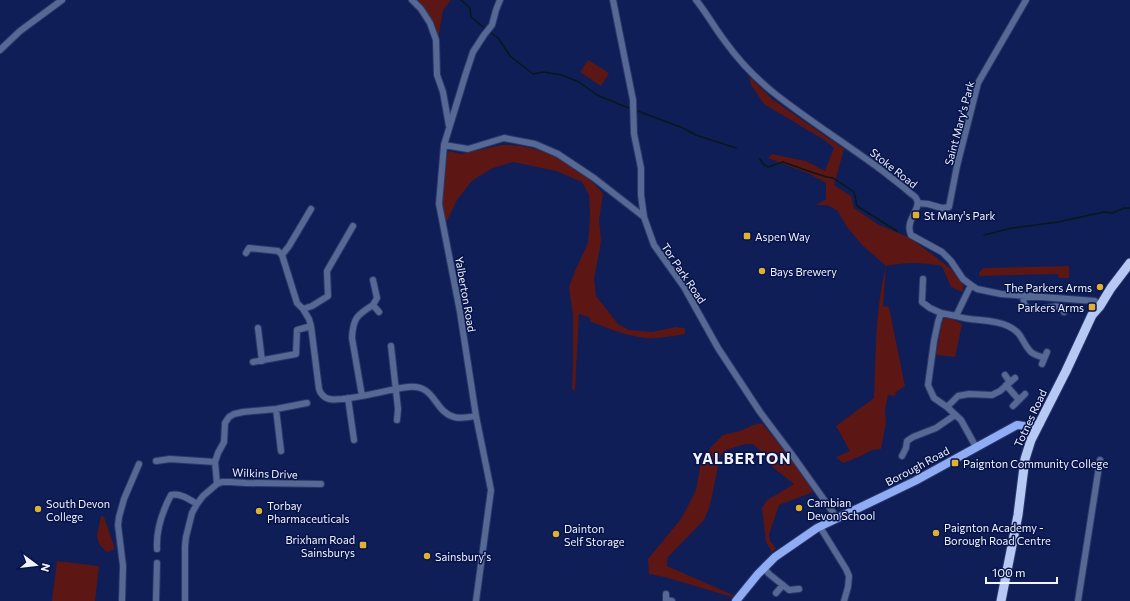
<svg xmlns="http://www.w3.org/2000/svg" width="1130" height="601" font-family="Commissioner,sans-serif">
  <rect width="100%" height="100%" fill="#0f1e56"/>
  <path fill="#5c1613" d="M 416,0 L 451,0 L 443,10 L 438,39 Z
    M 588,60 L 609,73 L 601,86 L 580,72 Z
    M 749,76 L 772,99 L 844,149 L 834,185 L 851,196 L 854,208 L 879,225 L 908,237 L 932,254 L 951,269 L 964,286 L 962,292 L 951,287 L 942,266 C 921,262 907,262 886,266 L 883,306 L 889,307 L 905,386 L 896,392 L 895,396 L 888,395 L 885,410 L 886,423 L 881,449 L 872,450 L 863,455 L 843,463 L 836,457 L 850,451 L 836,426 L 874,398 C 876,353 875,309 886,266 L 862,245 L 847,227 L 837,210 L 826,205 L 816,205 L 826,199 L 826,183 L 810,174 L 768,158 L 772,154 L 806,161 L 825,171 L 834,148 L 826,141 L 764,104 L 751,85 Z
    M 501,145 C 509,145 517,145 525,147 C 554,152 586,171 603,194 L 599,220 L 601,239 L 600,248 L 594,278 L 596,296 L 618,324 L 629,330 L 652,332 L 676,327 L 685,328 L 685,334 C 673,336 658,339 645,338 C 627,336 608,328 591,322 L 589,317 L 579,314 L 575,391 L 572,389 L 573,366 L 573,315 L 569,287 L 575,271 L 588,243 L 590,216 L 589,195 L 582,182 L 556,171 L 513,162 L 493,168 L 473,180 L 467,187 L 457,200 L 446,223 C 445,218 443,213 443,208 C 442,194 442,163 449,151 L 461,154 Z
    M 1069,266 L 1069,278 L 1059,278 L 1058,274 L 979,276 L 979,273 L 983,268 Z
    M 944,318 L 955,320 L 962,324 L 955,357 L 936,355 L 942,321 Z
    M 762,423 C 780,445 799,467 813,492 L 779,505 L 769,534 L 770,541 L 776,548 L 772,552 L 766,542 L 762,508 L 767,500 L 794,484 L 766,462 L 766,456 L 753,444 L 745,444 L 726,450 L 720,456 L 712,496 L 709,508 L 704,520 L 667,558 L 667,566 L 733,595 L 732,597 L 665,577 L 649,574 L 648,559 L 680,520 L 688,506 L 696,490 L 701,462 L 711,447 L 723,435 L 740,431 L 753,425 Z
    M 101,516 L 104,517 L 115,549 L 107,552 C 92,539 98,534 101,516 Z
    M 57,561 L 99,566 L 95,601 L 52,601 Z"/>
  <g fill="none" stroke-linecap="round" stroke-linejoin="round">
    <path stroke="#09181a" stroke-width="1.5" d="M 461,0 L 470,8 L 471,17 L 487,30
      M 490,32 L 499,39 L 510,56 L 533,74 L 543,72 L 562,75 L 579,82 L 597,95 L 631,109
      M 635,110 L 683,128 L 696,135 L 736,148
      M 760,159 L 763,164 L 768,167 L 783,162 L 814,173 L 827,177 L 833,178 L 854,192 L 857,206 L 897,231
      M 984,235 L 1012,228 L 1058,222 L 1104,212 L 1113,213 L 1124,208 L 1130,208"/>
    <defs>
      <path id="minor" d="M 412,0 L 421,9 L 430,23 L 436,40 L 437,75 L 443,92 L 449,126
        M 613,0 L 633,100 L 634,134 L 641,168 L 641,195 L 644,217 L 654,245 L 684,287 L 718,348 L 760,412 L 793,456 L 837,518
        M 696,0 C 706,12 714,27 724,40 C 739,61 754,77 774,93 C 808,120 845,143 880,169 C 890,177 900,184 909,192 C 911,194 915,196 916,198 C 923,208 904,220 911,235 L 942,252 L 951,261 L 963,279 L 971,285 L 977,289 L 1001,294 L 1095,301 L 1100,306
        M 0,50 L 20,31 L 62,0
        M 444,145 L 468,149 L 504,138 L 535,144 L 558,154 L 594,178 L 644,217
        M 918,203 L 928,204 L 942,208 L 949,207 L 957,166 L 978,83 L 1026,0
        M 246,253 L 249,248 L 278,251 L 282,255 L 297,303 L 303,309 L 309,319 L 311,326 L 319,389 C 320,393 324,398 329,399 C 333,400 338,399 342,399 C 364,397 386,390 408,387 C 436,384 433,411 454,417 C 461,419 469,417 476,416
        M 282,255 L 289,246 L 311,209
        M 923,279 L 922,302 L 930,308 L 941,313
        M 373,280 L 377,298 L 373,305
        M 971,285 L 956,316 L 941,313 L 938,322 L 934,341 L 928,385 L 934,398 L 947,407 L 961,420 L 976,447
        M 1023,296 L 1024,304 C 1024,305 1028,308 1029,308 C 1040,313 1053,303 1063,308 L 1064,312
        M 303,309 L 312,306 L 328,296 L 327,271 L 353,226
        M 956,316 C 973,322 992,318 1008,326 C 1023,333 1021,341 1030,351 C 1033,355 1040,356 1044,358
        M 258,328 L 262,361
        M 391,346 L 398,409 L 397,420
        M 253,362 L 296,354 L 297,330 L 311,326
        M 1042,364 L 1047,352
        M 1005,375 L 1010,382
        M 1006,385 L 1019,400
        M 362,396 L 352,338 C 353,318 357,315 373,305 L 379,312
        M 348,398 L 354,440
        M 1013,406 L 1025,394
        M 947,407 L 958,396 L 969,394 L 992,395 L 1000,391 L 1015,378
        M 276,409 L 281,451
        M 902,456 L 906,448 L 907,441 L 913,437 L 936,428 L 955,415
        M 156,461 L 170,459 L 215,462
        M 217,484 L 215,462 L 218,453 L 224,442 L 225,423 L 229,417 L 234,414 L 243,412 L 276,409 L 307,403
        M 820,527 L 846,569 L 849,576 L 848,587 L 844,601
        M 157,549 C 156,530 162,512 171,495 C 180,493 189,499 197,504
        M 764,568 L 769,574 L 789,590 L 799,589
        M 776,593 L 783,585
        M 666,594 L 666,600 L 672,601
        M 122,601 L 123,566 L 118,525 L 119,517 L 124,499 L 139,464
        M 156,601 L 157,563
        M 185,601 L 185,546 L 186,537 L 192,513 L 197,504 L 203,496 L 217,484 L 222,482 L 230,482 L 246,483 L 321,484
        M 476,601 L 491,490 L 476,416 L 460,312 L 439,204 L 444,145 L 466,73 L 473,52 L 484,35 L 492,25 L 496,10 L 500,0
        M 1078,601 L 1100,460"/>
      <path id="major" d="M 736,601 L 758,574 L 775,557 L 817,528 L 915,481 L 1017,425 C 1027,426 1030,428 1040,423"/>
      <path id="highway" d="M 1001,601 L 1018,515 L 1025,459 L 1031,440 L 1066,371 L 1092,315 L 1100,306 L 1111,288 L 1130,263"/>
    </defs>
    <use href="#minor" stroke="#2a386a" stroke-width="8"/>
    <use href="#major" stroke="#2a386a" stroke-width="10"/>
    <use href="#highway" stroke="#2a386a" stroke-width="11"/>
    <use href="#minor" stroke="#566894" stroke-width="6"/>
    <use href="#major" stroke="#8facf4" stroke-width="8"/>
    <use href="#highway" stroke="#b6c9f5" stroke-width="9"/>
  </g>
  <g fill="#dfb034" stroke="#07134b" stroke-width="1.5">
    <rect x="912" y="211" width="8" height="8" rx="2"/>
    <rect x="743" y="232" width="8" height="8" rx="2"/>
    <circle cx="762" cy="271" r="4"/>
    <circle cx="1100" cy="287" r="4"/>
    <rect x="1088" y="303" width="8" height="8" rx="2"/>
    <rect x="951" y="459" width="8" height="8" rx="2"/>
    <circle cx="799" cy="508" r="4"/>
    <circle cx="38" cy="509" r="4"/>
    <circle cx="259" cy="511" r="4"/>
    <circle cx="936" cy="533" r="4"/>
    <circle cx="556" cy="534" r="4"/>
    <rect x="359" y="541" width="8" height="8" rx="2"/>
    <circle cx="427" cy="556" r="4"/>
  </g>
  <g text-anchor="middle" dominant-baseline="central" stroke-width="3" stroke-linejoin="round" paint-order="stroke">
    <g font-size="11" fill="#f1f4fb" stroke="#07134b">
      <text transform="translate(959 123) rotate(-75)">Saint Mary's Park</text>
      <text transform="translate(894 168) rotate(38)">Stoke Road</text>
      <text transform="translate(684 273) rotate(56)">Tor Park Road</text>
      <text transform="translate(466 294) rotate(80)">Yalberton Road</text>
      <text transform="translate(1030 418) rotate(-65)">Totnes Road</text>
      <text transform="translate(917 466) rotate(-28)">Borough Road</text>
      <text transform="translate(265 473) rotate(2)">Wilkins Drive</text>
    </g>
    <g font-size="11" fill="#f1f4fb" stroke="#07134b" text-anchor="start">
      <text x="924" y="215">St Mary's Park</text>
      <text x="755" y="236">Aspen Way</text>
      <text x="770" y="271">Bays Brewery</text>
      <text x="1092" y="287" text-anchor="end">The Parkers Arms</text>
      <text x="1084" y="307" text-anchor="end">Parkers Arms</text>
      <text x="963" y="463">Paignton Community College</text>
      <text x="807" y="502">Cambian<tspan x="807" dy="13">Devon School</tspan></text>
      <text x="46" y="503">South Devon<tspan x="46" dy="13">College</tspan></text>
      <text x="267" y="505">Torbay<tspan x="267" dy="13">Pharmaceuticals</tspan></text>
      <text x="944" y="527">Paignton Academy -<tspan x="944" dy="13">Borough Road Centre</tspan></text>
      <text x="564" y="528">Dainton<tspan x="564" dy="13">Self Storage</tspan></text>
      <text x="355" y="539" text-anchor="end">Brixham Road<tspan x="355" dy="13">Sainsburys</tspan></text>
      <text x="435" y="556">Sainsbury's</text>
    </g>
    <g font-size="15" font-weight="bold" letter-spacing="1" fill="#f1f4fb" stroke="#07134b">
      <text x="742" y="458">YALBERTON</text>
    </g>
  </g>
  <g transform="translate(36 565) rotate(105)" stroke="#07134b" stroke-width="3" paint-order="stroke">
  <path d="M0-3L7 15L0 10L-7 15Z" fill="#f1f4fb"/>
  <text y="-6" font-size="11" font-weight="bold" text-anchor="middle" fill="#f1f4fb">N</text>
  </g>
  <path d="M986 577v6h71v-6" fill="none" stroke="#f1f4fb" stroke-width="2"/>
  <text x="992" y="577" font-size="12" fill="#f1f4fb" stroke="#07134b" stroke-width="3" paint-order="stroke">100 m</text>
</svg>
